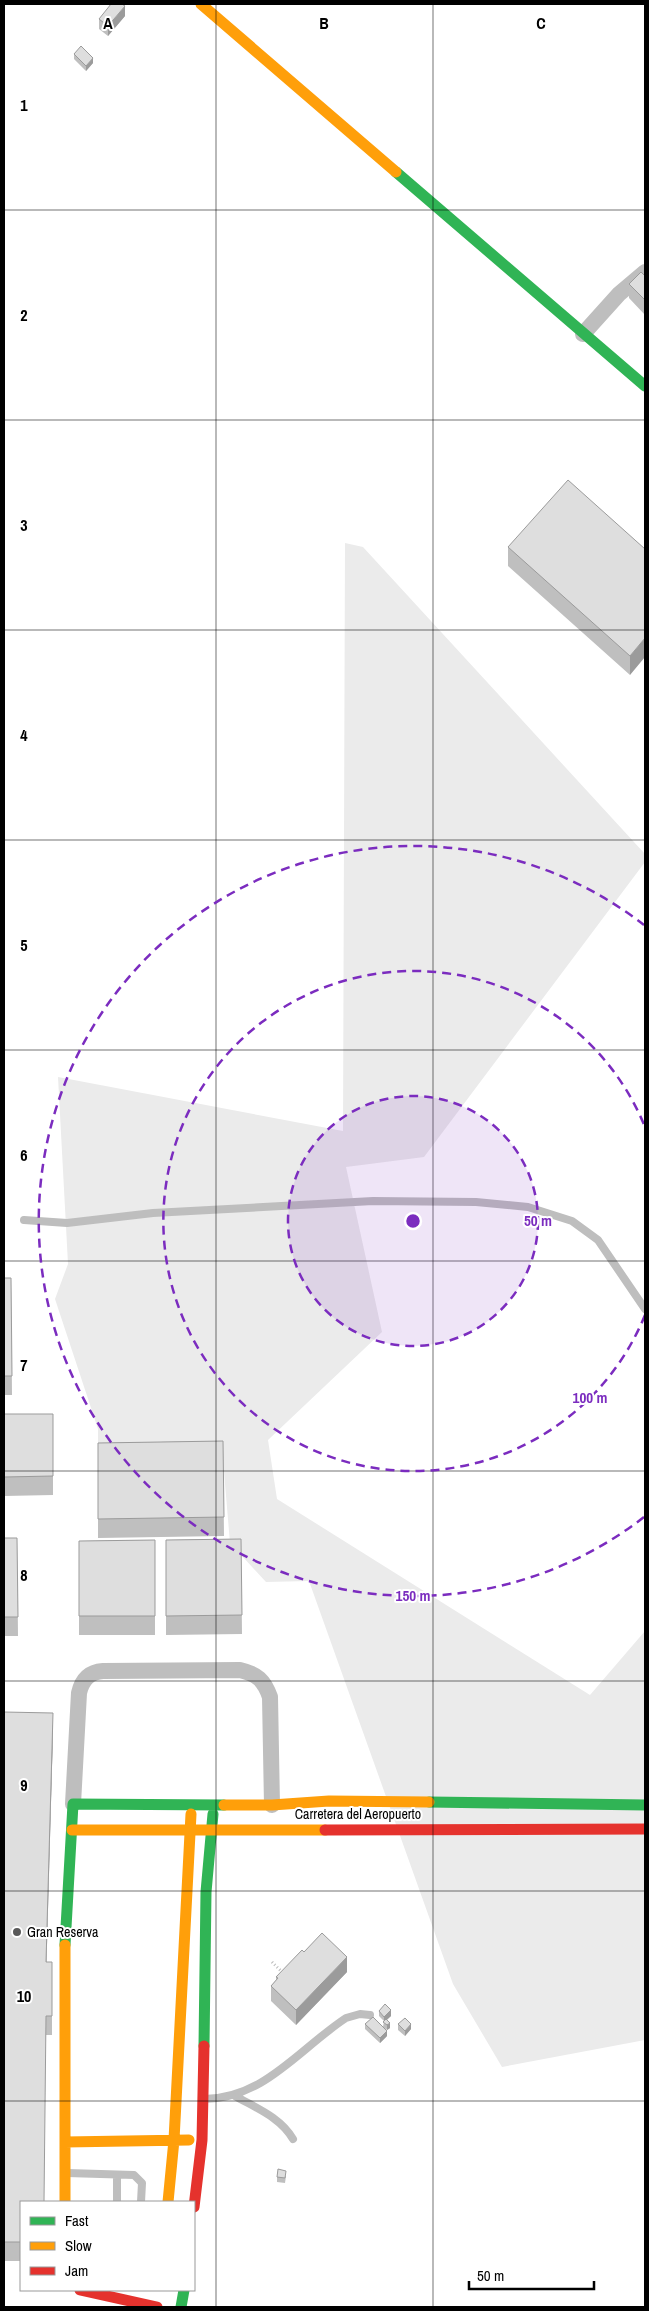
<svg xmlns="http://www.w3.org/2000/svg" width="649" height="2311" font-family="'Archivo Narrow',sans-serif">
  <rect width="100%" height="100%" fill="#fff"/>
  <path fill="#ebebeb" d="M 345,543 L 363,547 L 645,854 L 645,862 L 424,1157 L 346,1167 L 382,1332 L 268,1440 L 277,1499 L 590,1695 L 645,1631 L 645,2040 L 502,2067 L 453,1984 L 309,1581 L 266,1582 L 230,1543 L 223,1460 L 98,1453 L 98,1429 L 55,1299 L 68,1264 L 58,1077 L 343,1131 Z"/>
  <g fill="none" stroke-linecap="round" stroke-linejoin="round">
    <path stroke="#b9b9b9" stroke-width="3" stroke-dasharray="1 2.5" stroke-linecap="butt" d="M 272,1962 L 284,1974"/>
    <path stroke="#bebebe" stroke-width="8" d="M 24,1220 L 67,1223 L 153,1213 L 373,1201 L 476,1202 L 528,1207 L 572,1221 L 598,1240 L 645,1309
      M 235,2096 C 256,2108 280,2117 293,2139
      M 204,2099 C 264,2099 300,2048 346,2018 L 360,2014 L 370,2015
      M 67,2173 L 134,2175 L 142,2183 L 141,2202
      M 117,2202 L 117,2176"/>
    <path stroke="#bebebe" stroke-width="16" d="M 583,334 L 619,294 L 645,272
      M 73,1804 L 79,1693 C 82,1680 89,1672 103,1671 L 240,1670 C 257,1674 264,1680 270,1697 L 272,1805"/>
    <path stroke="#30b455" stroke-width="11" d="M 396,172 L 645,386
      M 429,1802 L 645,1805
      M 65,1945 L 73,1804 L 224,1805
      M 204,2046 L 206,1892 L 213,1814
      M 181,2307 L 184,2290"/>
    <path stroke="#ff9f0a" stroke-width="11" d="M 201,4 L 396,172
      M 224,1805 L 272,1805 L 329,1801 L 429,1802
      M 72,1830 L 325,1830
      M 65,2142 L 189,2140
      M 65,2202 L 65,1945
      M 168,2202 L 174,2140 L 191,1814"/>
    <path stroke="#e5322d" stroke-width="11" d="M 325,1830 L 645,1829
      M 194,2207 L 202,2140 L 204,2046
      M 80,2290 L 157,2307"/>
  </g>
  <path fill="#bfbfbf" d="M 125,16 L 108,36 L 99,29 L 99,19 Z
    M 74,54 L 93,63 L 86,71 L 74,59 Z
    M 645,276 L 645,315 L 629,298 L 629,284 Z
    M 508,547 L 645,549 L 630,675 L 508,566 Z
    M 4,1278 L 11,1278 L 12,1395 L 4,1395 Z
    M 4,1414 L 53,1414 L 53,1495 L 4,1496 Z
    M 223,1441 L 224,1536 L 98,1538 L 98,1443 Z
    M 4,1538 L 17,1538 L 18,1636 L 4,1636 Z
    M 241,1539 L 242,1634 L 166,1635 L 166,1540 Z
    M 155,1540 L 155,1635 L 79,1635 L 79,1541 Z
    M 4,1712 L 53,1732 L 46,1962 L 52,1962 L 52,2035 L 46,2035 L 21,2202 L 21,2261 L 4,2261 Z
    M 347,1972 L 296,2025 L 271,2001 L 271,1986 L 276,1980 L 276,1977 Z
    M 379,2011 L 391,2016 L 387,2020 L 390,2028 L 387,2030 L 383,2027 L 384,2021 L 379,2016 Z
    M 365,2024 L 387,2036 L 380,2043 L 365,2029 Z
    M 398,2024 L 411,2029 L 405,2036 L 398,2030 Z
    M 286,2176 L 285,2183 L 277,2182 L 277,2177 Z"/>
  <path fill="#9b9b9b" d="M 125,6 L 125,16 L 108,36 L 108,26 Z
    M 93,58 L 93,63 L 86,71 L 86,66 Z
    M 645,638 L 645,657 L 630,675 L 630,656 Z
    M 53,1713 L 53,1732 L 46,1981 L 46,1962 Z
    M 347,1957 L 347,1972 L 296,2025 L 296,2010 Z
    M 391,2010 L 391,2016 L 384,2022 L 384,2017 Z
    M 390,2023 L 390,2028 L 387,2030 L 387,2025 Z
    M 411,2024 L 411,2029 L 405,2036 L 405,2031 Z
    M 387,2031 L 387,2036 L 380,2043 L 380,2038 Z"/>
  <path fill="#dedede" stroke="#9b9b9b" d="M 111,4 L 122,4 L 125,6 L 108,26 L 99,19 Z
    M 81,46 L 93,58 L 86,66 L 74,54 Z
    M 641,272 L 645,276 L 645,300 L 629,284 Z
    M 568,480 L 645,549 L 645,638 L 630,656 L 508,547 Z
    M 4,1278 L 11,1278 L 12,1376 L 4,1376 Z
    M 4,1414 L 53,1414 L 53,1476 L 4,1477 Z
    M 223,1441 L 224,1517 L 98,1519 L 98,1443 Z
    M 4,1538 L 17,1538 L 18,1617 L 4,1617 Z
    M 241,1539 L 242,1615 L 166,1616 L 166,1540 Z
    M 155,1540 L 155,1616 L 79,1616 L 79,1541 Z
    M 4,1712 L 53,1713 L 46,1962 L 52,1962 L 52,2016 L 46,2016 L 44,2202 L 21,2202 L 21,2242 L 4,2242 Z
    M 322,1933 L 347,1957 L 296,2010 L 271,1986 L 278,1978 L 276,1977 L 302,1950 L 304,1952 Z
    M 385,2004 L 391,2010 L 384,2017 L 379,2011 Z
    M 373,2017 L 387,2031 L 380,2038 L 365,2024 Z
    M 405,2018 L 411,2024 L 405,2031 L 398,2024 Z
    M 386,2019 L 390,2023 L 387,2025 L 383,2022 Z
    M 278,2169 L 286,2171 L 285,2178 L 277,2177 Z"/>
  <path fill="none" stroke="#000" stroke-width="1" stroke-opacity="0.55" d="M 216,4 L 216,2307M 433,4 L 433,2307M 4,210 L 645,210M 4,420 L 645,420M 4,630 L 645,630M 4,840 L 645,840M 4,1050 L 645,1050M 4,1261 L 645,1261M 4,1471 L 645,1471M 4,1681 L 645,1681M 4,1891 L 645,1891M 4,2101 L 645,2101"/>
  <circle cx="413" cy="1221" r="125" fill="#7b2cbf" fill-opacity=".12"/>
  <g fill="none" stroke="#7b2cbf" stroke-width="2.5" stroke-dasharray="9 6">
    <circle cx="413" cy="1221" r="125"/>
    <path d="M645 1315A250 250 0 1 1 645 1127"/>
    <path d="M644 1517A375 375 0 1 1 644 925"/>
  </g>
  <circle fill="#595959" stroke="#fff" stroke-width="2" cx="17" cy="1932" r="5"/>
  <g text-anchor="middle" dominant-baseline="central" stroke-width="4" stroke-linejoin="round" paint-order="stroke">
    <g font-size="14" fill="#000" stroke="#fff">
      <text x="358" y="1814">Carretera del Aeropuerto</text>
    </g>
    <g font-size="14" fill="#000" stroke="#fff" text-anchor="start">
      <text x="27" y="1932">Gran Reserva</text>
    </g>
  </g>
  <g font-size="16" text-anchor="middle" font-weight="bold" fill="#000" stroke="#fff" stroke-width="4" stroke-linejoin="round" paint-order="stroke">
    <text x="108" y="29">A</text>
    <text x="324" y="29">B</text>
    <text x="541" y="29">C</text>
    <text x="24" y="111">1</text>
    <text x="24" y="321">2</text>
    <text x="24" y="531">3</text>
    <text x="24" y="741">4</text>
    <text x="24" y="951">5</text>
    <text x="24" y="1161">6</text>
    <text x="24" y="1371">7</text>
    <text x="24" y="1581">8</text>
    <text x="24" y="1791">9</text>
    <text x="24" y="2002">10</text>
  </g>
  <circle cx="413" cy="1221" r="8" fill="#7b2cbf" stroke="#fff" stroke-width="2.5"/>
  <g font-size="15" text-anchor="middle" font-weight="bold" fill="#7b2cbf" stroke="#fff" stroke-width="4" stroke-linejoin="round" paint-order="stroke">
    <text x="538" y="1226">50 m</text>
    <text x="590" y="1403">100 m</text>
    <text x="413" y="1601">150 m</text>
  </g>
  <rect width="649" height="2311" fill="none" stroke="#000000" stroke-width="10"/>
  <rect x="20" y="2201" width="175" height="90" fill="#ffffff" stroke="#999999"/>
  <rect x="30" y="2217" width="25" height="8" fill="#30b455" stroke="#999999"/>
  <text x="65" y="2226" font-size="15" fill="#000000">Fast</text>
  <rect x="30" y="2242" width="25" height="8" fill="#ff9f0a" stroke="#999999"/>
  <text x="65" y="2251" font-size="15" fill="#000000">Slow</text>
  <rect x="30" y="2267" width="25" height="8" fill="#e5322d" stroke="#999999"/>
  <text x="65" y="2276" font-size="15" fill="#000000">Jam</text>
  <path d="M469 2281v8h125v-8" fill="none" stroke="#000000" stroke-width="2.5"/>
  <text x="477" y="2281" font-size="15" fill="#000000" stroke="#ffffff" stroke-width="4" paint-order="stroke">50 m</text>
</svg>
